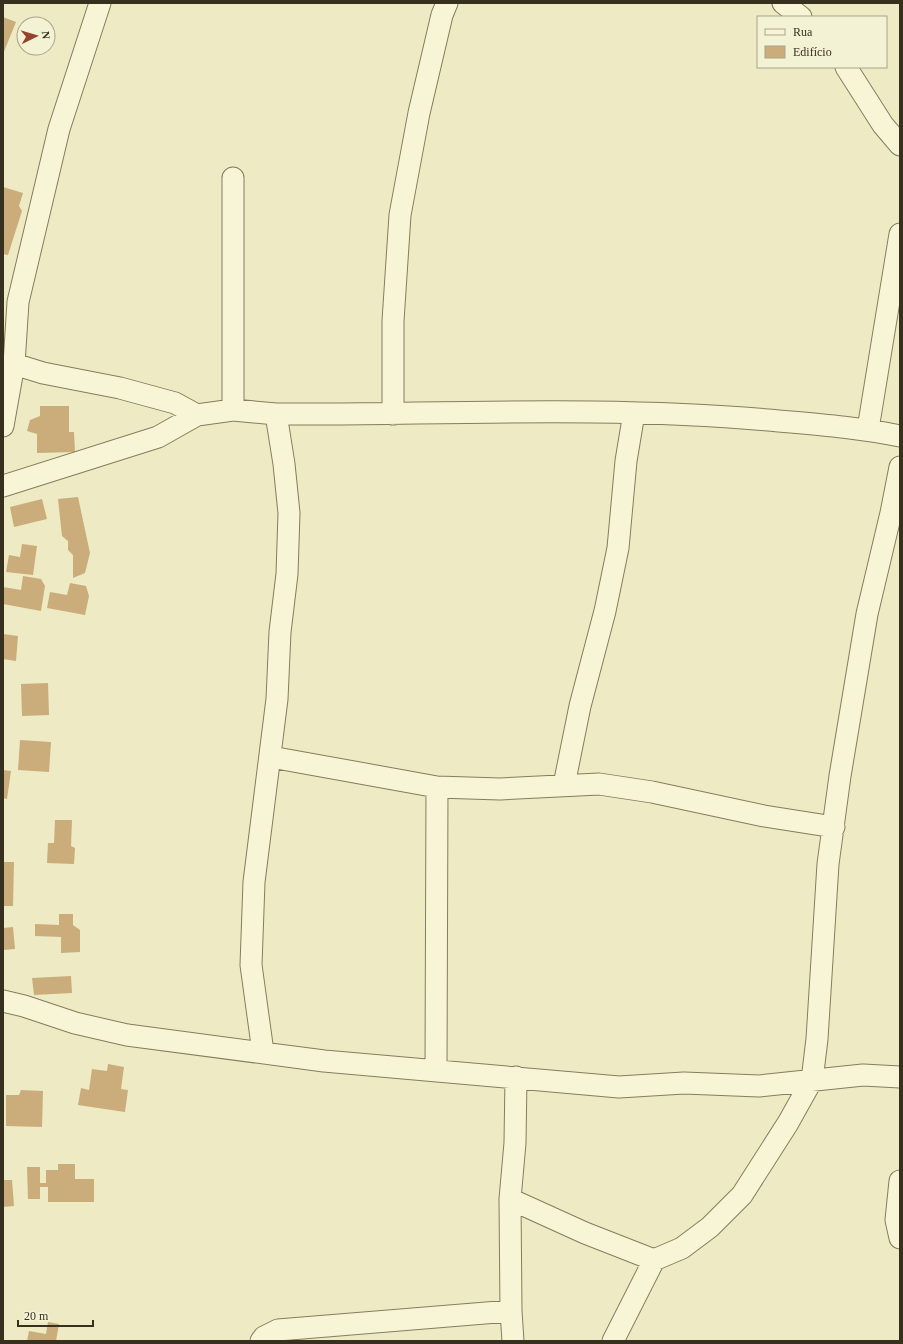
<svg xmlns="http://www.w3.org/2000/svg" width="903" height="1344" font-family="Georgia,serif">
  <rect width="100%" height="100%" fill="#edeac4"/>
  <path fill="#caad7b" d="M 3,17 L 16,22 L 3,54 Z
    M 3,187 L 23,193 L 19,206 L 22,211 L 8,255 L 3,254 Z
    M 40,406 L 69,406 L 69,432 L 74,432 L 75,452 L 37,453 L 37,434 L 27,431 L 30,420 L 40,416 Z
    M 78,497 L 90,553 L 85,573 L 73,578 L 73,555 L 68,550 L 68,541 L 62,536 L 58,499 Z
    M 42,499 L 47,519 L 14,527 L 10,507 Z
    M 22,544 L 37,546 L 33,575 L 6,572 L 9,555 L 20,557 Z
    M 23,576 L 41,579 L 45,586 L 41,611 L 3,604 L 3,587 L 21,590 Z
    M 70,583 L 86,586 L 89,596 L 85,615 L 47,608 L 50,592 L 67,595 Z
    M 3,634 L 18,636 L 16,661 L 3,659 Z
    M 48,683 L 49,715 L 22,716 L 21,684 Z
    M 20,740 L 51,742 L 49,772 L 18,770 Z
    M 3,770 L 11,771 L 7,799 L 3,798 Z
    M 55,820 L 72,820 L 71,846 L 75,848 L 74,864 L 47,863 L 48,843 L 54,843 Z
    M 3,862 L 14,862 L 13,906 L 3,906 Z
    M 59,914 L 73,914 L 73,925 L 80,930 L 80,952 L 61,953 L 61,937 L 35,936 L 35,924 L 59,925 Z
    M 13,927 L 15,949 L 3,950 L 3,928 Z
    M 71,976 L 72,993 L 34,995 L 32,978 Z
    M 108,1064 L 124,1067 L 121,1089 L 128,1090 L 125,1112 L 78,1105 L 81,1088 L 89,1090 L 92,1069 L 107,1071 Z
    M 21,1090 L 43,1091 L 42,1127 L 6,1126 L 6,1095 L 19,1095 Z
    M 58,1164 L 75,1164 L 75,1179 L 94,1179 L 94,1202 L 48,1202 L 48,1187 L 40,1187 L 40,1199 L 28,1199 L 27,1167 L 40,1167 L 40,1183 L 46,1183 L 46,1170 L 58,1170 Z
    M 3,1180 L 12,1180 L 14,1206 L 3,1207 Z
    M 48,1322 L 59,1324 L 56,1341 L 27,1341 L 29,1331 L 46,1334 Z"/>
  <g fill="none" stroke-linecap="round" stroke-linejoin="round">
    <defs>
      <path id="minor" d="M 783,3 L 801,17
        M 846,67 L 883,125 L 900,145
        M 233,178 L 233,410
        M 3,365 L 14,364 L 43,373 L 120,388 L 175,403 L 197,415 L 233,410 L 276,414 L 324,414 C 472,413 621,407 768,420 C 812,424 857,427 900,436
        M 393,414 L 393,321 L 400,215 L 419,113 L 442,15 L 447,3
        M 3,426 L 14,364 L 18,302 L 59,129 L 100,3
        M 868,429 L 900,234
        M 3,486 L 158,437 L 197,415
        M 271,757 L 437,787 L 500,789 L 599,784 L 652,792 L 764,816 L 834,827
        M 564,785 L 580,706 L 605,611 L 618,548 L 626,461 L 634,413
        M 3,1001 L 24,1006 L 75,1023 L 127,1035 L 324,1061 L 619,1087 L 684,1083 L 759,1086 L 863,1075 L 900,1077
        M 263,1052 L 251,965 L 254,882 L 277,699 L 280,632 L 287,574 L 289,513 L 284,464 L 276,414
        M 436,1071 L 437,787
        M 900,1181 L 896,1220 L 900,1238
        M 510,1199 L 585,1233 L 654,1260
        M 261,1341 L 264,1337 L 278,1330 L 511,1311
        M 513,1341 L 511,1311 L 510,1199 L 515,1143 L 516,1077
        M 613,1341 L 654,1260 L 682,1248 L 710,1227 L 742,1195 L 788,1123 L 812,1080 L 817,1039 L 828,864 L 840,776 L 867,614 L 891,513 L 900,467"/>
    </defs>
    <use href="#minor" stroke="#877c5b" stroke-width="23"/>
    <use href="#minor" stroke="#f8f5d7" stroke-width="21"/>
  </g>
  <rect width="903" height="1344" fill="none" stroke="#37301f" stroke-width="8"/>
  <rect x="757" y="16" width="130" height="52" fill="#f4f2d4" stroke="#a8a48c"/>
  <rect x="765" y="29" width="20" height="6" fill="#f8f5d7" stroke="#a8a48c"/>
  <text x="793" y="36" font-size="12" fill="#37301f">Rua</text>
  <rect x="765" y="46" width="20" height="12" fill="#caad7b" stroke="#a8a48c"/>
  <text x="793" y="56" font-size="12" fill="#37301f">Edifício</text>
  <g transform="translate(36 36) rotate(85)"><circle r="19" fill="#f4f2d4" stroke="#a8a48c"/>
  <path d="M0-3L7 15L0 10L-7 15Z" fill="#94432d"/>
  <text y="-6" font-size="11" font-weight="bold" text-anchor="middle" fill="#37301f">N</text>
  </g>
  <path d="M18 1320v6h75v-6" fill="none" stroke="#37301f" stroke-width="2"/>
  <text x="24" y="1320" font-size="12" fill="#37301f" stroke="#f4f2d4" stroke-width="3" paint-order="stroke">20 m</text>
</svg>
